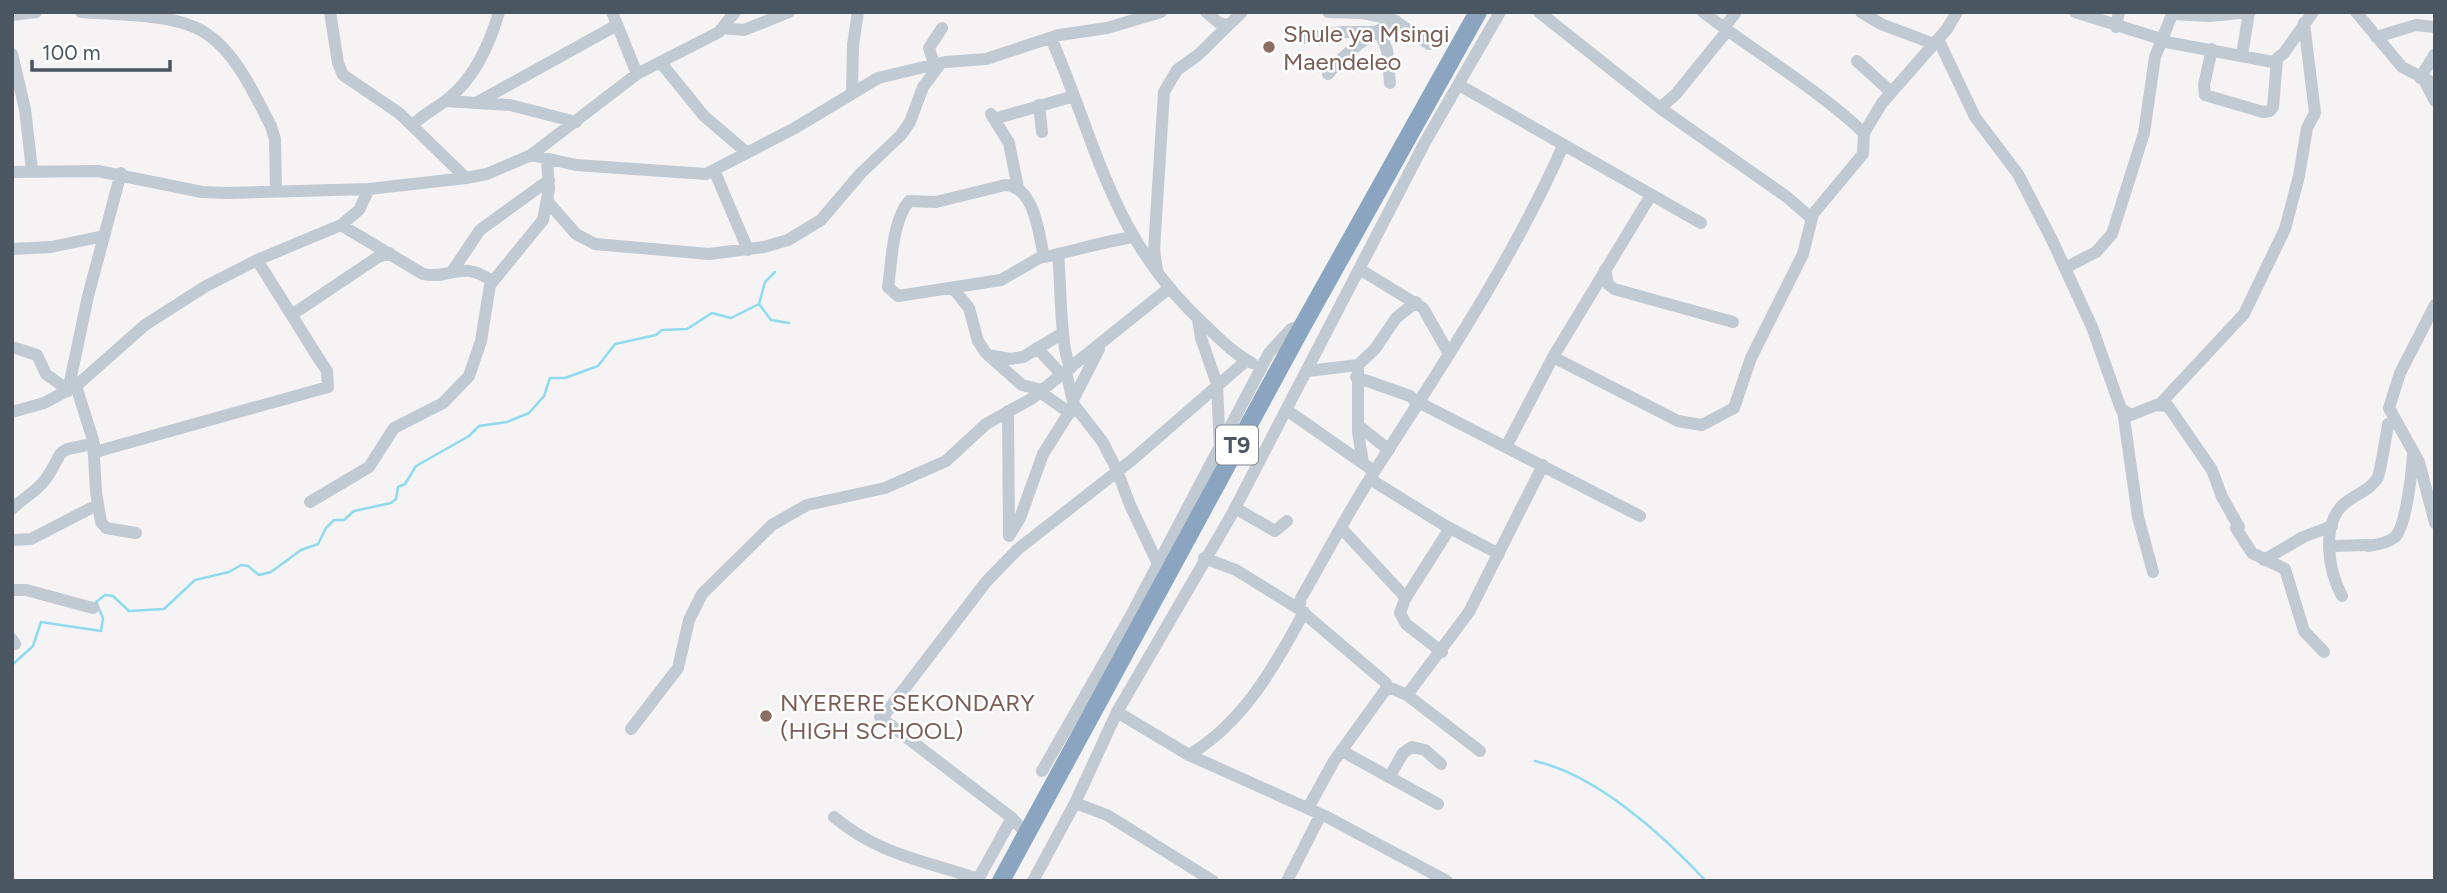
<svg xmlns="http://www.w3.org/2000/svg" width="2447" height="893" font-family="Figtree,sans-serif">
  <rect width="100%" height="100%" fill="#f5f3f3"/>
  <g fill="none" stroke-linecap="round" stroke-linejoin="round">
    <path stroke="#90daee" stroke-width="2.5" d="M 775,272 L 765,282 L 759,304 L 771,320 L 789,323
      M 12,665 L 33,646 L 41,622 L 101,631 L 103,618 L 96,602 L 105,595 L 113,596 L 129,611 L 164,609 L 195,580 L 229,572 L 241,565 L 248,566 L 259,575 L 271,572 L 301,550 L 318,544 L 326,528 L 334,520 L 344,520 L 354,511 L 391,503 L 396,499 L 398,487 L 405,484 L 416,466 L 469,436 L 479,426 L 507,422 L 529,413 L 544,396 L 550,378 L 565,378 L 598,366 L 615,344 L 656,335 L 662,330 L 687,329 L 712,313 L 731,318 L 759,304
      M 12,686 L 12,696
      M 1535,761 C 1597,775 1663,835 1706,881"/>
    <path stroke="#c1cad2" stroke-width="12" d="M 81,12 C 118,15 177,13 207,34 C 237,54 255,96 271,126 L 275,139 L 276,191
      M 330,12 L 338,63 L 343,75 L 399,113 L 466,178
      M 612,12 L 637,74
      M 1206,12 L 1219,23 L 1228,25
      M 1328,12 L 1362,13 L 1392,19 L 1429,44
      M 1539,12 L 1660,108 L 1787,197 L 1811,218
      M 1703,12 C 1756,53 1815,87 1864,133
      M 1861,12 L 1881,24 L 1934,44
      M 2075,12 L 2161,39
      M 2356,12 L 2402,67 L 2435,84
      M 2172,14 L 2209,16 L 2250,12
      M 12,15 L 36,12
      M 2116,27 L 2119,12
      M 722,28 L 744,30 L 789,12
      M 1724,28 L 1736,12
      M 1379,30 L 1387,50 L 1390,83
      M 2376,37 L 2416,25 L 2435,27
      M 1051,38 C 1099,149 1111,239 1206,326 C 1220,339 1234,354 1252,363
      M 1305,38 L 1343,32 L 1374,32
      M 1938,39 L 1975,117 L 2018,174 L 2052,240 L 2092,327 L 2121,409 L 2131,415 L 2156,405 L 2168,406 L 2212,470 L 2222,497 L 2239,527
      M 2161,41 L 2273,62 L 2284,53 L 2313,12
      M 2212,49 L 2204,85 L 2205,95 L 2263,112 L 2270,111 L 2273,107 L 2277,60
      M 12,54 L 25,109 L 32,170
      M 2242,55 L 2249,12
      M 1857,61 L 1891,92
      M 661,63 L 704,116 L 745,151
      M 934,64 L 929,48 L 942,28
      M 1328,74 C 1348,49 1369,36 1396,21
      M 2420,78 L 2435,54
      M 2424,80 L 2435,101
      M 1459,85 L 1701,223
      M 852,91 L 853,45 L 858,12
      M 445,101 L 510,105 L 576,122
      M 476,103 L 617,25
      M 1039,105 L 1042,132
      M 1660,108 L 1676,94 L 1727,31
      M 991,114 L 1009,143 L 1018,188
      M 994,119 L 1074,96
      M 413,125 C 423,114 437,108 449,98 C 474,78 490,43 499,12
      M 531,155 L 576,165 L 706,174 L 795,128 L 878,78 L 945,62 L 986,59 L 1059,35 L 1107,28 L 1161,12
      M 714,170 L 748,250
      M 12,172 L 98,171 L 202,192 L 227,193 L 369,189 L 466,178 L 487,174 L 531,155 L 637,74 L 719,32 L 735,12
      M 548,202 L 576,234 L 595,244 L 709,254 L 764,247 L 788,240 L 821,220 L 861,173 L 901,135 L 910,122 L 923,87 L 941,63
      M 341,225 L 423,274 C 451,280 461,259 492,281
      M 12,249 L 51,247 L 104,236
      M 1058,255 C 1061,280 1060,352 1071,368
      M 1044,257 C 1039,235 1035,186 1005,185 L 936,202 L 909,201 C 892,222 892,260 888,287 L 898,296 L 1001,280 L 1039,258 C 1070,252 1102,242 1133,237
      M 2065,268 L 2096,252 L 2112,234 L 2144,133 L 2155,57 L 2173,12
      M 453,270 L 480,230 L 549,180
      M 1157,270 L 1154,250 L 1164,92 L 1177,70 L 1198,55 L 1242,12
      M 1361,270 L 1423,308 L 1449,354
      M 1605,270 L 1608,284 L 1614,289 L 1733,322
      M 953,288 L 969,308 L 978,341 L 986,353 L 1022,385 L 1042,390
      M 2435,305 L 2400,373 L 2389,408 L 2419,462 L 2435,523
      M 293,314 L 378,257 L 390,253
      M 1198,319 L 1201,338 L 1217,384
      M 12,347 L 37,355 L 46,374 L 61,385 L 65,392
      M 1037,348 L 1062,375
      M 988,355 L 1010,359 L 1023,357 L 1063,333
      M 1553,357 L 1678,421 L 1702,425 L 1734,408 L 1751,358 L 1803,254 L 1813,214 L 1863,154 L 1864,133 L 1882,103 L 1947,29 L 1957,12
      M 1358,365 L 1358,432 L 1363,463
      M 1308,371 L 1358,365 L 1375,349 L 1396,318 L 1416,302
      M 1066,372 L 1074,405 L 1102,441 L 1117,470 L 1130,505 L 1158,564
      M 1356,377 L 1410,396 L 1419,405
      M 1217,385 L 1220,450
      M 76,386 L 93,440 L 96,492 L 101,522 L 106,528 L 136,533
      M 68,391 L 88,296 L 121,173
      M 1040,392 L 1070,413
      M 1073,400 L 1099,349
      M 1420,403 L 1640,516
      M 2160,404 L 2244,314 L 2285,229 L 2299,176 L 2307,128 L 2315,113 L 2304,23
      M 1008,411 L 1009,536
      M 1288,411 L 1374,471
      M 2123,411 L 2138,517 L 2153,572
      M 12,412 L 44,403 L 76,386 L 145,325 L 206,286 L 257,260 L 341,225 L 359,210 L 369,189
      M 1359,426 L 1389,450
      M 1506,447 L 1553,357 L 1651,195
      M 95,452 L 328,387 L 327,371 L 319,359 L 257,260
      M 1370,479 L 1444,525 L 1499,554
      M 310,502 L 369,467 L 394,428 L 443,403 L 469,376 L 481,341 L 490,285 L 543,220 L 549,189 L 547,160
      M 1235,508 L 1275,531 L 1287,521
      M 12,509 C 22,499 37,491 45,480 C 67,449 50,451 94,444
      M 2236,528 L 2252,553 L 2285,569 L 2304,631 L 2324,652
      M 1342,529 L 1406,598
      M 1009,536 L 1020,518 L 1043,454 L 1074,405
      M 12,540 L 31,539 L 97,505
      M 2330,546 L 2368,545
      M 2368,546 C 2376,545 2388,543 2395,537 C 2406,527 2412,471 2413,454
      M 1204,558 L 1236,570 L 1299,609 L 1386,683 L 1386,689 L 1334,761 L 1308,808
      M 2264,560 L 2303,537 L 2332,526
      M 12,590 L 26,590 L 93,608
      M 2342,596 C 2329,572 2320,525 2344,504 C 2355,494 2370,491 2378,477 C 2380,472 2387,432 2388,424
      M 1299,609 L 1301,598 C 1326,555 1349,510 1376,469 C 1443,364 1513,259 1563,146
      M 12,639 L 15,644
      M 1442,652 L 1406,624 L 1400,613 L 1405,599 L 1450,528
      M 1386,686 L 1407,695 L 1480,751
      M 1407,695 L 1469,612 L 1543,465
      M 1117,712 L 1189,755 L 1327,817 L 1447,881
      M 885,714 L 986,582 L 1018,549 L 1132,460 L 1247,360
      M 880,717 L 1012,818 L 1026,833
      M 631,729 L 678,668 L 689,620 L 702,594 L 772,525 L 807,505 L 885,488 L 946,461 L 986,424 L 1031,399 L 1168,289
      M 1342,751 L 1438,804
      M 1189,755 C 1243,723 1275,666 1304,612
      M 1042,771 L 1129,619 L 1269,353 L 1291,329 L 1303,325
      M 1390,776 L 1403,753 L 1412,747 L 1425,750 L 1441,764
      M 1075,803 L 1107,815 L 1213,881
      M 834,817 C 879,855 926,861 978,879
      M 977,881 L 1012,818
      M 1033,881 L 1075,803 L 1117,712 L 1232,514 L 1424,144 L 1500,12
      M 1287,881 L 1321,814"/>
    <path stroke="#8ba5c1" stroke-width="18" d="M 1001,881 L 1303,325 L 1478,12"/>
  </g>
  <g fill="#8d6e63" stroke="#fff" stroke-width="2.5">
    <circle cx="1269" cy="47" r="7"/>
    <circle cx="766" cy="716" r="7"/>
  </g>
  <g text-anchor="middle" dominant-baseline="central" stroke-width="5" stroke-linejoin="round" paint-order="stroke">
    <rect fill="#fff" stroke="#808990" stroke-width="2" x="1216" y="425.5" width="42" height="39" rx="5"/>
    <g font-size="23" font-weight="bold" fill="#4a5661">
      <text x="1237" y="445">T9</text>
    </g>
    <g font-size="24" fill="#785e54" stroke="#fff" text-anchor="start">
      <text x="1283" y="33">Shule ya Msingi<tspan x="1283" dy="28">Maendeleo</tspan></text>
      <text x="780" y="702">NYERERE SEKONDARY<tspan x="780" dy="28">(HIGH SCHOOL)</tspan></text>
    </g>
  </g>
  <rect width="2447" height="893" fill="none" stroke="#4a5661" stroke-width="28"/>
  <path d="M32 60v10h138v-10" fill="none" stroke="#4a5661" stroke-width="3.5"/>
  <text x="42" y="60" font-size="21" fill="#4a5661" stroke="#ffffff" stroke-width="5" paint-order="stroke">100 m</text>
</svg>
